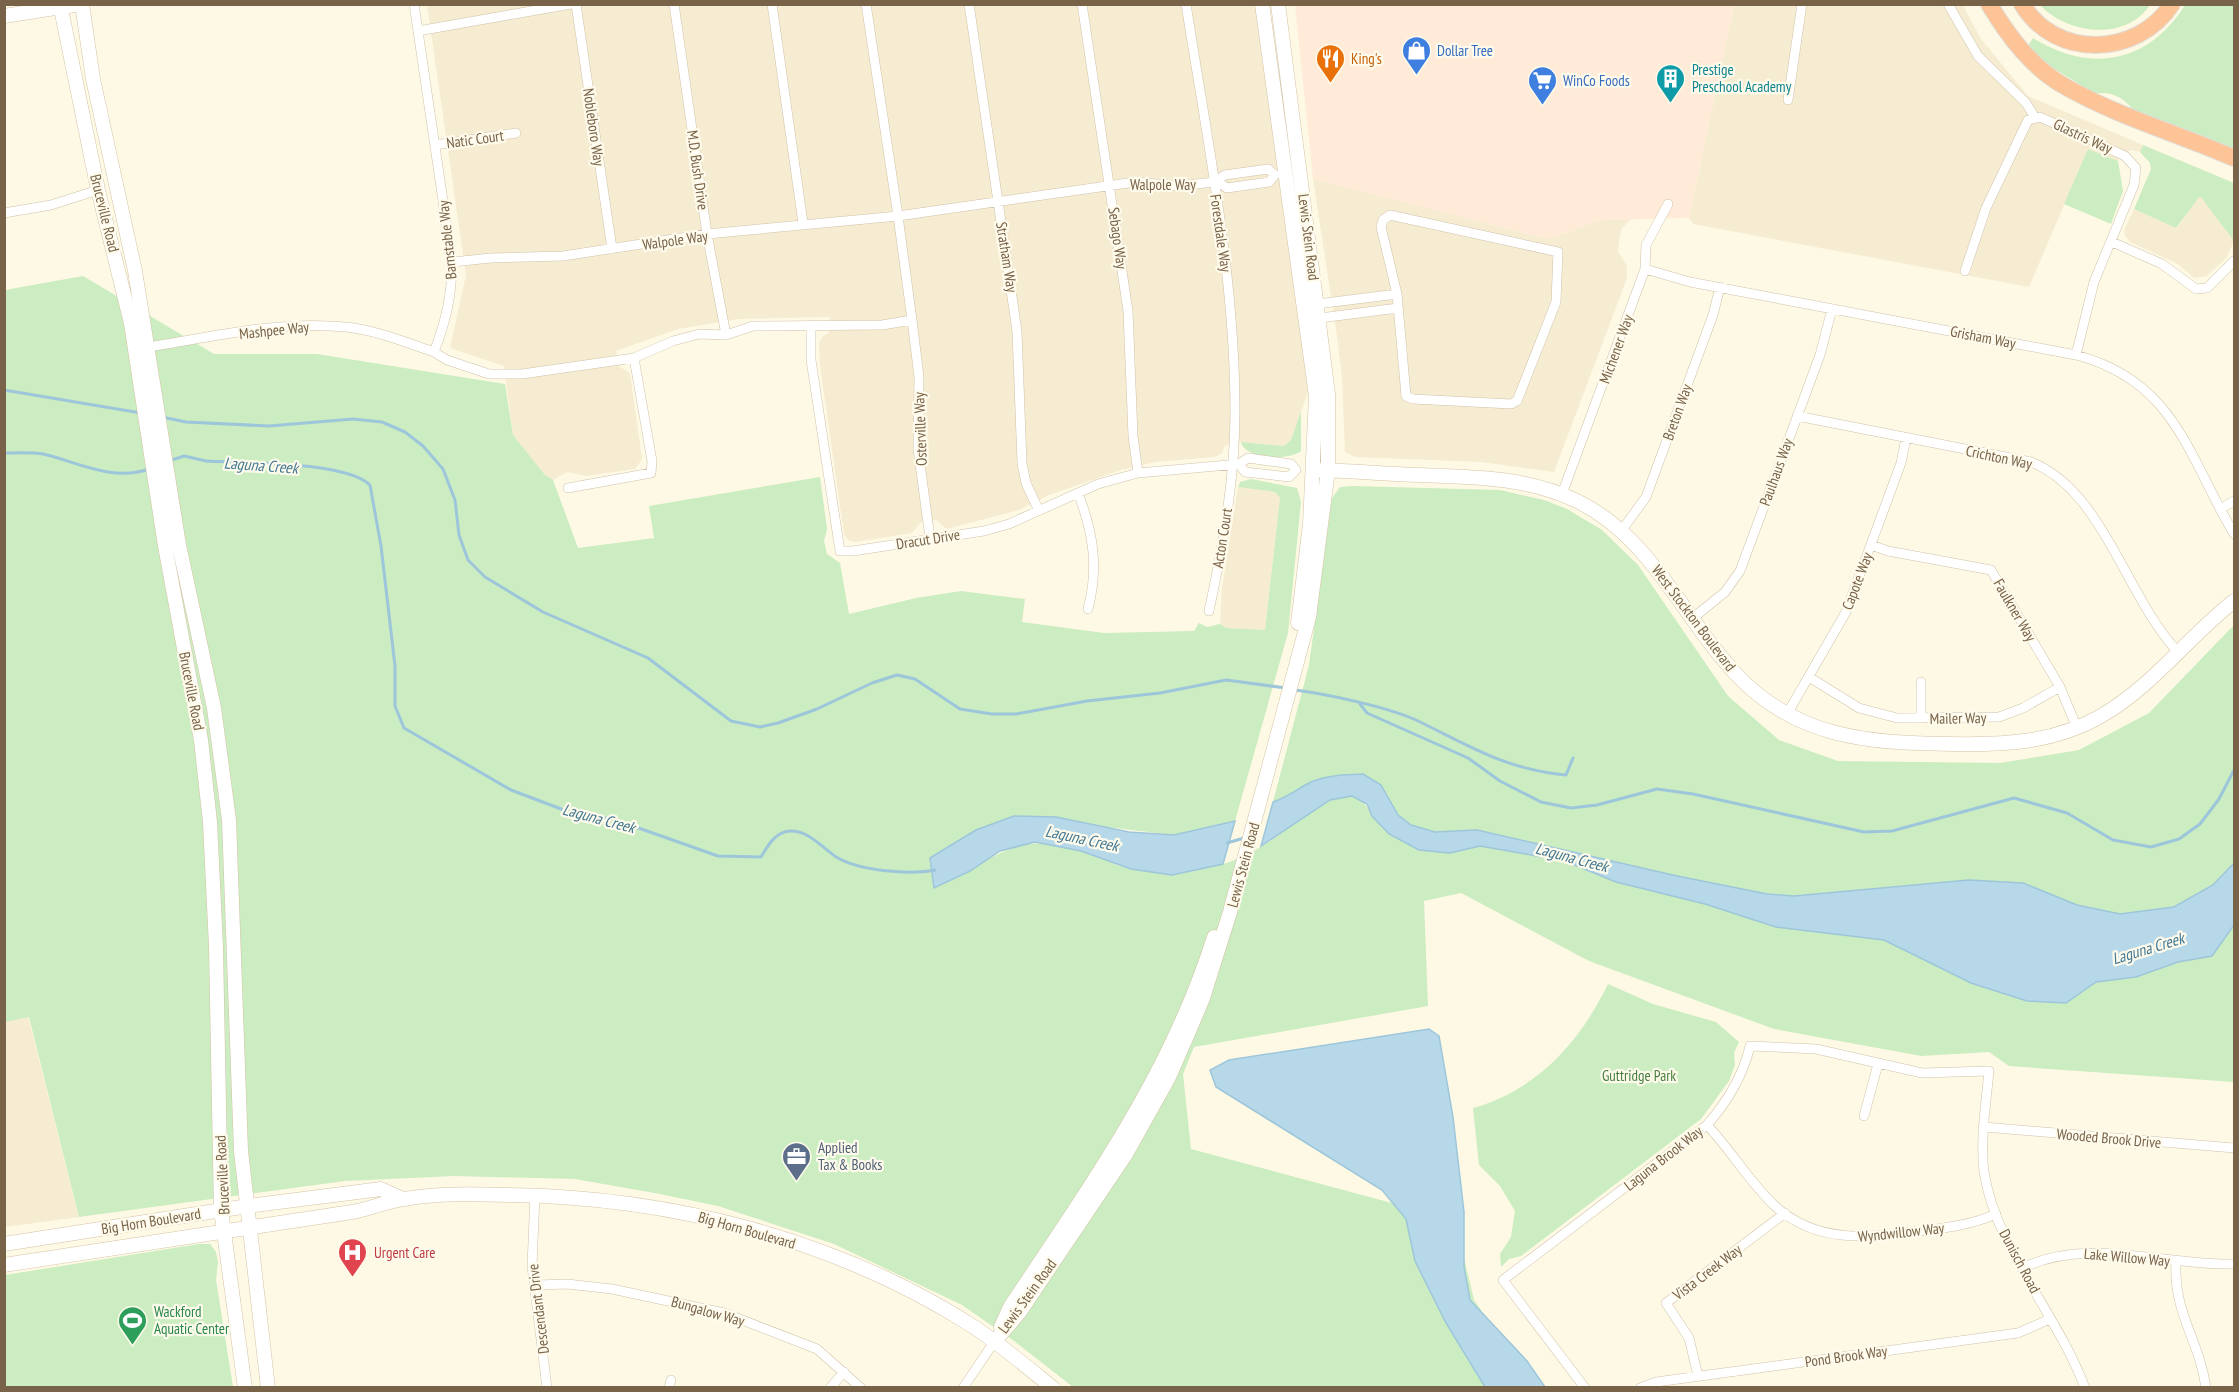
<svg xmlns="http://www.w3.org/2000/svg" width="2239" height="1392" font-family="'PT Sans Narrow',sans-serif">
  <rect width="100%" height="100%" fill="#fef9e4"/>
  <path fill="#f6ecd2" d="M 427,5 L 1259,5 L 1295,237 L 1308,392 L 1291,440 L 1284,446 L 1241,442 L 1225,446 L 1222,453 L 1215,457 L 1155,462 L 1121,470 L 1049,495 L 1019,510 L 947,529 L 936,520 L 920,523 L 912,533 L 855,542 L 848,540 L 844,534 L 820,366 L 819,342 L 823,336 L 829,333 L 830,317 L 739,319 L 678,329 L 616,351 L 620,367 L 630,373 L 642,459 L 635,469 L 587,476 L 567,472 L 553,480 L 545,475 L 513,435 L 504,366 L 450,348 L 466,275 Z
    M 1734,5 L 1963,5 L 1981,39 L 2028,96 L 2143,145 L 2140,152 L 2131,150 L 2122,155 L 2118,161 L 2088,149 L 2029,287 L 1693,224 L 1689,218 Z
    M 1313,179 L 1549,239 L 1601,220 L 1631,219 L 1621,229 L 1618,251 L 1627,266 L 1627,278 L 1554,472 L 1481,462 L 1355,457 L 1345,452 L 1342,377 L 1336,329 Z
    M 2200,195 L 2234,241 L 2227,257 L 2207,276 L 2194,278 L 2178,264 L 2130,242 L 2125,236 L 2124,230 L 2134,209 L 2177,228 Z
    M 1238,487 L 1275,492 L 1280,498 L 1265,630 L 1226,628 L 1220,624 L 1222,588 Z
    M 28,1016 L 79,1217 L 5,1227 L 4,1022 Z"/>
  <path fill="#ffebd7" d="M 1295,5 L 1734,5 L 1689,218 L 1601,220 L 1549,239 L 1313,179 Z"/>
  <path fill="#cbedc1" d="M 2040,5 L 2150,5 C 2125,42 2067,34 2040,5 Z
    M 2185,5 L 2234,5 L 2234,152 L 2133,110 C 2125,98 2109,90 2095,94 L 2050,66 L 2028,46 L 2033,38 C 2090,74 2149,63 2185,5 Z
    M 2143,145 L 2234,183 L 2234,241 L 2200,196 L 2176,228 L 2134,209 L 2151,169 L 2150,163 L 2140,152 Z
    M 2088,149 L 2118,161 L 2123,191 L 2111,224 L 2064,204 Z
    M 83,276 L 214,354 L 317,354 L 505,384 L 513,435 L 545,475 L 553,480 L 578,548 L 654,538 L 649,506 L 820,477 L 827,529 L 824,541 L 827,554 L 840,563 L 849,614 L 916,598 L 961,591 L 1025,599 L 1022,622 L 1104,633 L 1194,631 L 1199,623 L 1207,627 L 1220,624 L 1226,628 L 1265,630 L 1280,498 L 1275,492 L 1238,487 L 1240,482 L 1251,479 L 1297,488 L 1301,502 L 1288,633 L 1235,821 L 1174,835 L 1014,816 L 970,871 C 1014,842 1037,835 1089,853 C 1102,858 1118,867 1132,869 C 1146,870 1209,868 1223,864 C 1243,859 1266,844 1283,832 C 1307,816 1352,770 1372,816 L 1450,853 L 1480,846 L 1565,861 L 1616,882 L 1705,904 L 1776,927 L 1884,940 L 1917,957 L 2066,1003 L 2096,982 L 2136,977 L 2178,962 L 2212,956 L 2234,925 L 2234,1082 L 2009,1066 L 1989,1052 L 1921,1056 L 1774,1029 L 1589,961 L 1461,893 L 1424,901 L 1428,1006 L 1194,1047 L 1183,1074 L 1191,1149 L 1455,1220 L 1474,1300 L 1535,1388 L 1073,1387 L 1014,1341 L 962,1305 L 834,1244 L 718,1206 L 660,1194 L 575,1179 L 454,1176 L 345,1181 L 79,1217 L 29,1017 L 5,1022 L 5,290 Z
    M 1301,411 L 1301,451 C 1289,461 1244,459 1241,442 L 1284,446 L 1291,440 Z
    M 1352,486 L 1500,490 L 1544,500 L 1567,509 L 1602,530 L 1638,565 L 1728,696 L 1779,740 L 1838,761 L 2000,763 L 2079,750 L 2149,713 L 2234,625 L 2234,863 L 2213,885 L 2174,907 L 2120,914 L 2077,905 L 2023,883 L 1794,896 L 1767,894 L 1677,876 L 1477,830 L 1435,832 L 1411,825 L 1398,815 L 1381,785 C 1357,779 1335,771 1311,782 C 1297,789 1290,796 1273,802 L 1309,665 L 1332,498 L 1340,487 Z
    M 1608,984 L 1653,1004 L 1716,1022 L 1739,1042 L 1734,1053 L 1735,1065 L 1729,1081 L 1701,1119 L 1521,1256 L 1509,1259 L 1501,1267 L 1500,1254 L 1511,1237 L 1515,1211 L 1500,1186 L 1479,1165 L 1473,1108 C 1537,1090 1580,1042 1608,984 Z
    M 199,1244 L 210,1244 L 216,1252 L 218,1262 L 216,1280 L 233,1387 L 5,1387 L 5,1275 Z"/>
  <path fill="#b7d8e9" stroke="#9dc6db" stroke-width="1.5" d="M 1363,774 L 1381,785 L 1398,815 L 1411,825 L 1435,832 L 1477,830 L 1677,876 L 1767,894 L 1794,896 L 1969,880 L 2023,883 L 2077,905 L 2120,914 L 2174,907 L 2213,885 L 2234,863 L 2234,925 L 2212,956 L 2178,962 L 2136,977 L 2096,982 L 2066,1003 L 2027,1001 L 1971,983 L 1884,940 L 1776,927 L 1705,904 L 1616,882 L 1565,861 L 1526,854 L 1480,846 L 1450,853 L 1419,850 L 1389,834 L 1372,816 L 1367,804 L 1352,796 L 1330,800 L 1261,846 L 1273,802 C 1290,796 1297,789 1311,782 C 1327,775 1345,775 1363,774 Z
    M 1014,816 L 1056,817 L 1129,832 L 1174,835 L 1235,821 L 1223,864 L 1172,875 L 1131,869 L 1081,851 L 1035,842 L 1000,851 L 970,871 L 934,888 L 930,858 L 976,830 Z
    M 1429,1029 L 1439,1036 L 1453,1117 L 1464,1212 L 1464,1267 L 1470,1300 L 1527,1361 L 1545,1387 L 1485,1387 L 1446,1323 L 1415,1261 L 1406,1219 L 1382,1190 L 1216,1087 L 1210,1070 L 1229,1060 Z"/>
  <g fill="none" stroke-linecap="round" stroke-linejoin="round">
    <path stroke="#9dc6db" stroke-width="3" d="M 4,390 L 141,413
      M 162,417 L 186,422 L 269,426 L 353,419 L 382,422 L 405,432 L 423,446 L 443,469 L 455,500 L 459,535 L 468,560 L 485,577 L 543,612 L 648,658 L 731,721 L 760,727 L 778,723 L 817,709 L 872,683 L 897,675 L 915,679 L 960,709 L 992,714 L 1016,714 L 1087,701 L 1160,693 L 1226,680 L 1286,688
      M 4,453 C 17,453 31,452 43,454 C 78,462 112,482 149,469
      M 169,461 L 184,456 L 206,461 C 242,463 346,461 370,485 L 381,546 L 395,666 L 395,706 L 404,728 L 511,790 L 577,815 L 613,819 L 718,856 L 761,857 C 768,845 776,831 791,831 C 810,831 823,849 838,858 C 861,871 910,875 935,870
      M 1295,690 C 1327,694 1387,707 1416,720 C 1470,746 1504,769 1566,775 L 1573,758
      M 1360,704 L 1367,713 L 1468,758 L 1500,781 L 1541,802 L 1571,808 L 1597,805 L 1657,789 L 1693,794 L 1864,832 L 1892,831 L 2014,798 L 2067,813 L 2113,840 L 2151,847 L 2179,839 L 2200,824 L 2219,799 L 2234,770
      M 1227,843 L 1244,838"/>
    <defs>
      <path id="street" d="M 414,4 L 452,262 C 452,295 446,321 434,352 L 447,360 L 489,374 L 522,374 L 634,358 L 673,341 L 699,334 L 726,335 L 753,326 L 882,325 L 912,320 L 898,216 L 1135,182 L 1179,186 L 1214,182 L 1225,175 L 1268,169 L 1275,175 L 1269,182 L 1227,188 L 1218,182
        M 576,4 L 612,249
        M 674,4 L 707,234 L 726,335
        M 772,4 L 803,223
        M 969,4 L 1017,331 L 1022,463 L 1026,483 L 1038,509
        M 1082,4 L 1128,311 L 1133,436 L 1138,473
        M 1186,4 C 1207,139 1235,275 1235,412 C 1235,479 1223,545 1209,611
        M 1948,4 L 1978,56 L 2026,103 L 2034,116
        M 418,31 L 571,4
        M 1788,100 L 1802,4
        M 435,145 L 516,133
        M 4,213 L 51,205 L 98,190
        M 1390,215 L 1558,252 L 1556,302 L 1517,401 L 1511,404 L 1413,399 L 1406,396 L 1397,294 L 1381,227 L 1383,220 Z
        M 2112,242 L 2162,264 L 2196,289 L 2207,288 L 2234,261
        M 452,262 L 491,258 L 563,256 L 707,234 L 898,216 L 866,4
        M 1645,269 L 1690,282 L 2076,355 C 2175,381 2188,456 2234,534
        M 1965,271 L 1986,208 L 2028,120 L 2040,117 L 2125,156 L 2136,168 L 2134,185 L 2094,282 L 2076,355
        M 1317,304 L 1397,294
        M 1320,318 L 1398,308
        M 912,320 L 919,377 L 918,449 L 930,538
        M 811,325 L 811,360 L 840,551 L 853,551 L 984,531 L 1009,524 L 1098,484 L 1138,473 L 1239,464
        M 148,347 C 213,337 280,320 345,327 C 376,330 405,342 434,352
        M 1797,416 L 2031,462 C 2104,491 2126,598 2179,653
        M 1248,458 L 1291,464 L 1296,470 L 1289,477 L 1245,472 L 1239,464 Z
        M 568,488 L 651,473 L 652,461 L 634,358
        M 1078,493 C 1093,532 1099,567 1088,609
        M 1562,494 L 1645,269 L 1646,245 L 1668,204
        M 2220,509 L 2234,501
        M 1622,530 L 1646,497 L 1713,315 L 1720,287
        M 1871,545 L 1888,551 L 1991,570 L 2060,687 L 2077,728
        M 1693,618 L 1725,592 L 1740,571 L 1820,355 L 1832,309
        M 1809,677 L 1859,708 L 1897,718 L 1999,717 L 2023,708 L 2060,687
        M 1787,714 L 1846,612 L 1901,463 L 1906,438
        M 1921,718 L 1921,682
        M 1864,1116 L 1878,1064
        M 1707,1125 C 1731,1150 1749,1182 1775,1206 C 1817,1244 1868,1238 1919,1231 C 1946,1228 1971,1225 1996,1214
        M 1984,1127 L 2234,1148
        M 535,1195 L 532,1266 L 547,1388
        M 2176,1261 C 2173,1314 2199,1338 2206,1388
        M 2023,1268 C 2086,1236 2166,1266 2234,1264
        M 536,1285 L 567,1284 L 612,1289 L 724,1313 L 817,1349 L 861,1388
        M 1698,1376 L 1689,1338 L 1666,1303 L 1785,1213
        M 669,1388 L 671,1380
        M 830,1388 L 844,1372
        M 963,1388 L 994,1342
        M 1585,1388 L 1503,1280 L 1707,1125 C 1728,1101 1743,1076 1750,1046 L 1816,1049 L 1922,1073 L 1989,1071 C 1986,1104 1980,1139 1984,1172 C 1996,1249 2058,1315 2085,1388
        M 1640,1388 L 1656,1382 L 2018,1333 L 2050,1319"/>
      <path id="secondary" d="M 60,4 L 98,190 L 131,323 L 165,546 L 201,740 L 210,822 L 216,947 L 221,1210 L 245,1388
        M 82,4 L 93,79 L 135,271 L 179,545 L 214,708 L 229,820 L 241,1151 L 268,1388
        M 1262,4 L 1316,396 L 1310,524 L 1298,623
        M 4,16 L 81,4
        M 1319,470 C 1353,471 1386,474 1420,475 C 1474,477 1527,477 1577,501 C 1652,538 1681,615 1735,673 C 1795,738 1868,743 1951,744 C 2004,745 2054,743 2101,716 C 2153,686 2188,637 2234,601
        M 4,1244 L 248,1206 L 381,1189 L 403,1199
        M 4,1265 L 352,1212 C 370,1209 387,1201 404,1199 C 438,1193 475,1194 509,1195 C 670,1197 837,1239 974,1327 C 1001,1345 1027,1367 1053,1388
        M 1001,1327 L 1010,1307 C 1090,1186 1170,1077 1214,937
        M 994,1342 L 1019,1313 L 1126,1154 L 1169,1077 L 1187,1036 L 1203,998 L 1230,912 L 1309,617 L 1328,470 L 1328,394 L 1278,4"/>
      <path id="highway" d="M 1989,4 C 2009,37 2032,68 2066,87 C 2119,117 2179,134 2234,158
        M 2022,4 C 2055,60 2138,57 2172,4"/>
    </defs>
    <use href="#street" stroke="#d0c2aa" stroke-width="10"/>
    <use href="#secondary" stroke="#d4c3a6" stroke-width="15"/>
    <use href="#highway" stroke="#e1dcd7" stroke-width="18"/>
    <use href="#street" stroke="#fff" stroke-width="9"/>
    <use href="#secondary" stroke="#fff" stroke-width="14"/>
    <use href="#highway" stroke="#fcc497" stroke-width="16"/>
  </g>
  <defs>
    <symbol id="shop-pin" viewBox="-11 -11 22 30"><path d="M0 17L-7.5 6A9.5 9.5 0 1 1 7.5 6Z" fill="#3f7fe0" stroke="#fffbec"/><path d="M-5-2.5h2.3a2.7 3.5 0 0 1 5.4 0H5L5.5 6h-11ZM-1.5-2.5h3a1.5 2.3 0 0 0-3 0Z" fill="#fff"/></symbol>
    <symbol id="restaurant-pin" viewBox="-11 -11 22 30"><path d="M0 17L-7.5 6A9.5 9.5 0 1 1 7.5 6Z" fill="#e8710a" stroke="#fffbec"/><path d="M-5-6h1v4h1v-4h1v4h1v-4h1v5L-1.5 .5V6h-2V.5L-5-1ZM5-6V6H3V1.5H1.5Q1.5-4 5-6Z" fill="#fff"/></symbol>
    <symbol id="building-pin" viewBox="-11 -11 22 30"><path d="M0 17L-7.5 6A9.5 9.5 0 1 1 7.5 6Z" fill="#0f9aa8" stroke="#fffbec"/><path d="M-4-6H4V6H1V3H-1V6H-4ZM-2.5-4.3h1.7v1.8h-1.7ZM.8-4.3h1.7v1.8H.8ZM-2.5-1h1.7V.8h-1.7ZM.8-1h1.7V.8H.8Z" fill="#fff"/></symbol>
    <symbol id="supermarket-pin" viewBox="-11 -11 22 30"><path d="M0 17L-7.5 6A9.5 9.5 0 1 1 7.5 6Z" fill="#3f7fe0" stroke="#fffbec"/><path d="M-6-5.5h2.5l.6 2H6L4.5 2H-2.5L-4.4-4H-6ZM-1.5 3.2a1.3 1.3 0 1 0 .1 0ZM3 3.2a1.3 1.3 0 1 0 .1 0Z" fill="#fff"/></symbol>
    <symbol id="office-pin" viewBox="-11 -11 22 30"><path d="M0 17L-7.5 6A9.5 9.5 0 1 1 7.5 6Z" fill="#5c6f8a" stroke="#fffbec"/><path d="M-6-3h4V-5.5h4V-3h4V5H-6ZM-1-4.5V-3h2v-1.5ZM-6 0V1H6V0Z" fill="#fff"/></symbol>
    <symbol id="hospital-pin" viewBox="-11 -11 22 30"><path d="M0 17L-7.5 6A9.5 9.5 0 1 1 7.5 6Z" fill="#e0444e" stroke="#fffbec"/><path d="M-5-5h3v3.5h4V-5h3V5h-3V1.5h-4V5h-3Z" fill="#fff"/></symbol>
    <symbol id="stadium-pin" viewBox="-11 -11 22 30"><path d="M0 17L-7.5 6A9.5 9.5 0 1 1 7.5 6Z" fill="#2e9e5b" stroke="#fffbec"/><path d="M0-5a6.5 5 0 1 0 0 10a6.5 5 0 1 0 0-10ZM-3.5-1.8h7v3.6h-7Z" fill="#fff"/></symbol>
  </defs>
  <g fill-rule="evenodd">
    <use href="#shop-pin" x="1400" y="34" width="33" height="45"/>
    <use href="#restaurant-pin" x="1314" y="42" width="33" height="45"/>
    <use href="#building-pin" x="1654" y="62" width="33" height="45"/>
    <use href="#supermarket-pin" x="1526" y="64" width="33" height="45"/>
    <use href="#office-pin" x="780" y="1140" width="33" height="45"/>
    <use href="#hospital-pin" x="336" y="1236" width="33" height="45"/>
    <use href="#stadium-pin" x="116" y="1304" width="33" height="45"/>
  </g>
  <g text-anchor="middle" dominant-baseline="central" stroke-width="4.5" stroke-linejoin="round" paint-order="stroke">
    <g font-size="15" fill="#366cbe" stroke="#fffbec" text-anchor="start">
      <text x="1437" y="50">Dollar Tree</text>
      <text x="1563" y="80">WinCo Foods</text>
    </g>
    <g font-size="15" fill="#c56008" stroke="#fffbec" text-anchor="start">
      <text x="1351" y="58">King's</text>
    </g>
    <g font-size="15" fill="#0d838f" stroke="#fffbec" text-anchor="start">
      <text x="1692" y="69">Prestige<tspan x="1692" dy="17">Preschool Academy</tspan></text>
    </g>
    <g font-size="15" fill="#786248" stroke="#fffbec">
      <text transform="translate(594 127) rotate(82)">Nobleboro Way</text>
      <text transform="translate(2083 136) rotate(25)">Glastris Way</text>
      <text transform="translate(475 139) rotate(-8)">Natic Court</text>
      <text transform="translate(698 170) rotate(82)">M.D. Bush Drive</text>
      <text x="1163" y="184">Walpole Way</text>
      <text transform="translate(105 213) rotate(76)">Bruceville Road</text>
      <text transform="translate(1221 233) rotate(82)">Forestdale Way</text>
      <text transform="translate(1309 237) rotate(83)">Lewis Stein Road</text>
      <text transform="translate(1118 238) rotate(82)">Sebago Way</text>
      <text transform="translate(447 240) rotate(-96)">Barnstable Way</text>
      <text transform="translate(675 240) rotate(-8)">Walpole Way</text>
      <text transform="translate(1007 257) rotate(81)">Stratham Way</text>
      <text transform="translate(274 330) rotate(-6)">Mashpee Way</text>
      <text transform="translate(1983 337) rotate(11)">Grisham Way</text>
      <text transform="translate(1616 349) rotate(-70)">Michener Way</text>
      <text transform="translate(1677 412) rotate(-70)">Breton Way</text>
      <text transform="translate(920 429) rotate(-92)">Osterville Way</text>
      <text transform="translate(1999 457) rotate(12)">Crichton Way</text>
      <text transform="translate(1776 472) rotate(-70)">Paulhaus Way</text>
      <text transform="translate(1222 538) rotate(-81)">Acton Court</text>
      <text transform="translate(928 539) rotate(-9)">Dracut Drive</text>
      <text transform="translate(1857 581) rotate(-69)">Capote Way</text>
      <text transform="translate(2015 610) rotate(60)">Faulkner Way</text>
      <text transform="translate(1694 618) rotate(53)">West Stockton Boulevard</text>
      <text transform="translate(192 691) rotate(79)">Bruceville Road</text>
      <text transform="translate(1958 718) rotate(-1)">Mailer Way</text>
      <text transform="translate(1243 865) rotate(-75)">Lewis Stein Road</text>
      <text transform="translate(2109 1138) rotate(5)">Wooded Brook Drive</text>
      <text transform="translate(1663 1158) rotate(-38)">Laguna Brook Way</text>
      <text transform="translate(222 1175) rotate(-93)">Bruceville Road</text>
      <text transform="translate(151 1221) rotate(-9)">Big Horn Boulevard</text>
      <text transform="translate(747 1230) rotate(16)">Big Horn Boulevard</text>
      <text transform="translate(1901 1232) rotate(-6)">Wyndwillow Way</text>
      <text transform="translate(2127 1257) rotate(5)">Lake Willow Way</text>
      <text transform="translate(2020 1261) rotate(62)">Dunisch Road</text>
      <text transform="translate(1707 1272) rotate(-37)">Vista Creek Way</text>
      <text transform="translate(1027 1296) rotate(-54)">Lewis Stein Road</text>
      <text transform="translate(538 1309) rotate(-97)">Descendant Drive</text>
      <text transform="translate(708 1311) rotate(16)">Bungalow Way</text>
      <text transform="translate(1846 1356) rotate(-8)">Pond Brook Way</text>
    </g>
    <g font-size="15" fill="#457f3f" stroke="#fffbec">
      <text x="1639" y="1075">Guttridge Park</text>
    </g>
    <g font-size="15" fill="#4e5e75" stroke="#fffbec" text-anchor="start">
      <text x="818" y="1147">Applied<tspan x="818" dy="17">Tax &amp; Books</tspan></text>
    </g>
    <g font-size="15" fill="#be3a42" stroke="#fffbec" text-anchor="start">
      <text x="374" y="1252">Urgent Care</text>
    </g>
    <g font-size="15" fill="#27864d" stroke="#fffbec" text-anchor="start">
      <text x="154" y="1311">Wackford<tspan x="154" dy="17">Aquatic Center</tspan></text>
    </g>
    <g font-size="16" font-style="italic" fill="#427894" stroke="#fffbec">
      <text transform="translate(261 465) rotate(4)">Laguna Creek</text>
      <text transform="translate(599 818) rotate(15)">Laguna Creek</text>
      <text transform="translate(1082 838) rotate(12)">Laguna Creek</text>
      <text transform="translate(1572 857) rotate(15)">Laguna Creek</text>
      <text transform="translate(2148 948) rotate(-17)">Laguna Creek</text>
    </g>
  </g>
  <rect width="2239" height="1392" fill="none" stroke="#786248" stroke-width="12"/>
</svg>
